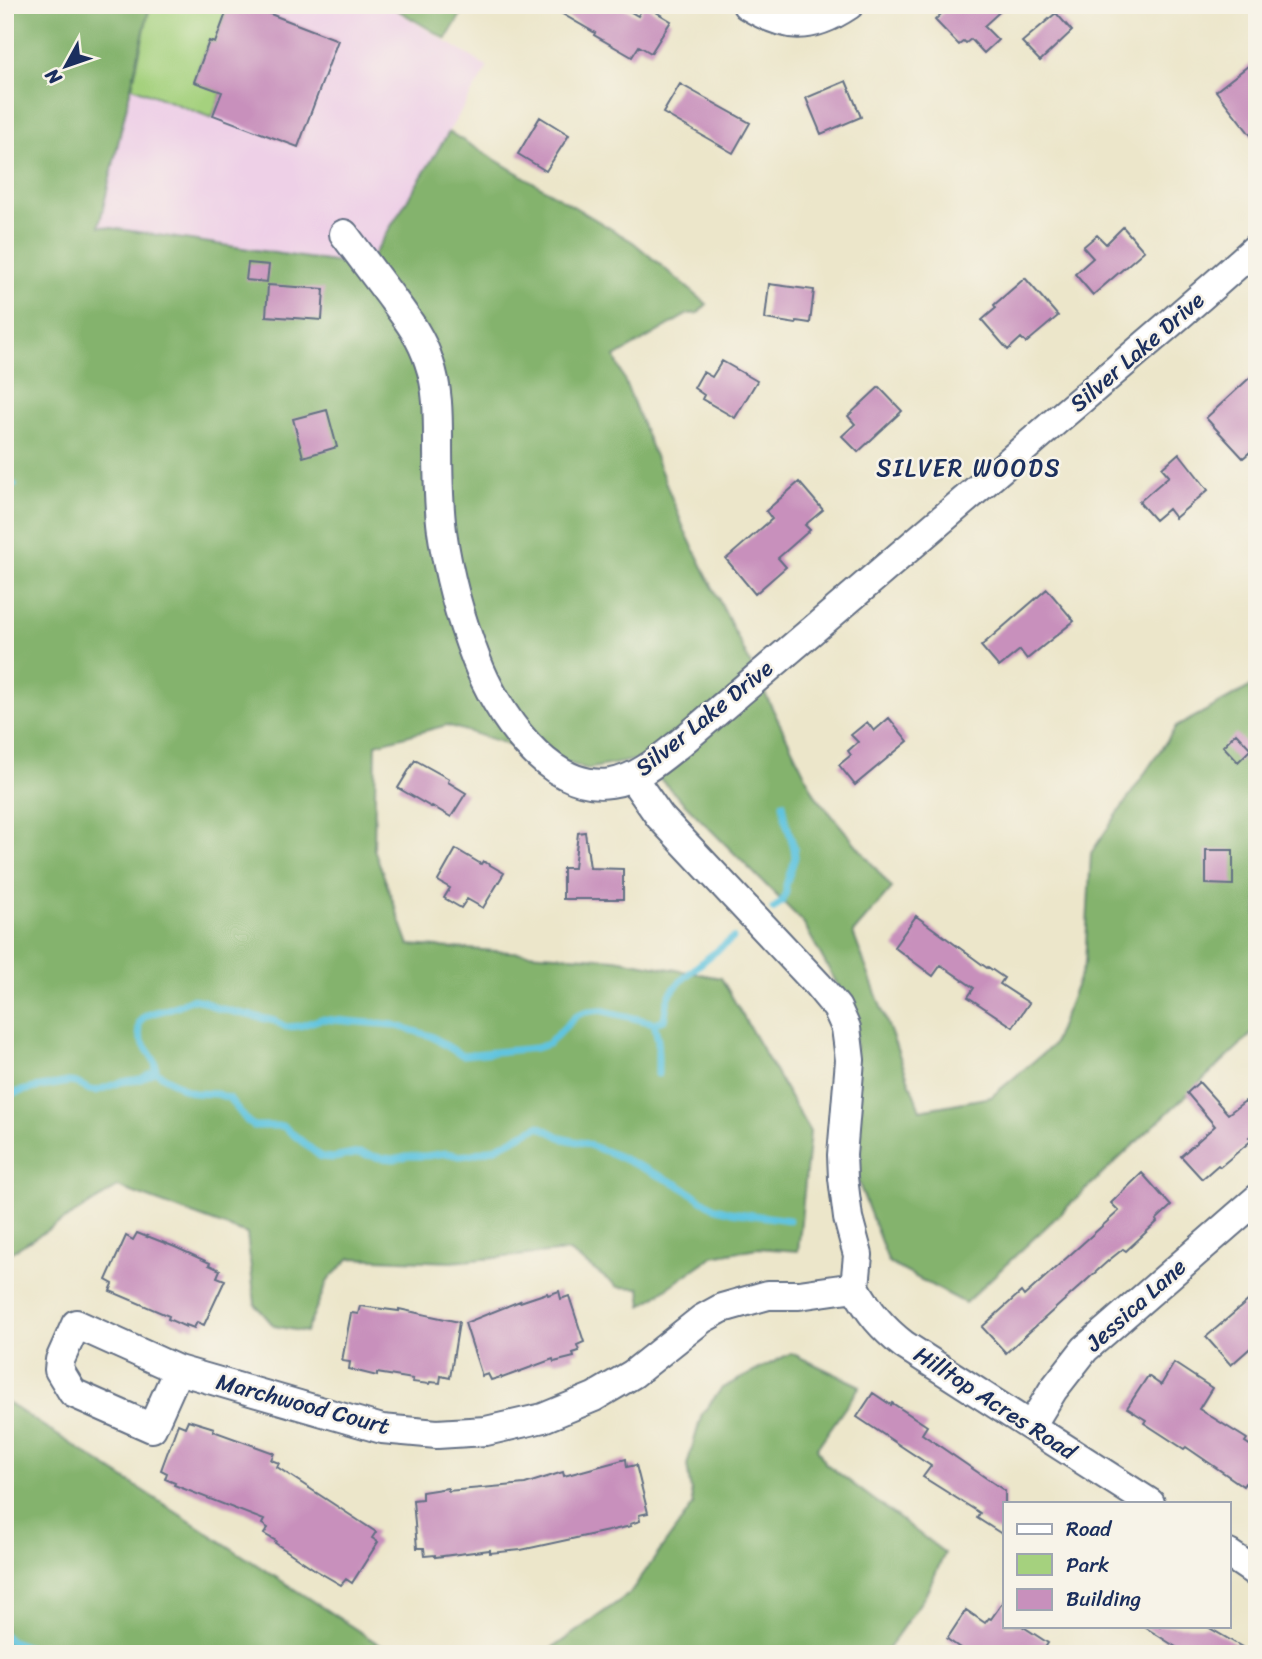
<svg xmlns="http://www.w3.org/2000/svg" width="1262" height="1659" font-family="Sriracha,sans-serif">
  <rect width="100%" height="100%" fill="#f7f3e8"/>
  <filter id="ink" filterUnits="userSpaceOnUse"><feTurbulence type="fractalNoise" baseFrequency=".0143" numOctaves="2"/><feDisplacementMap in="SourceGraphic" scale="14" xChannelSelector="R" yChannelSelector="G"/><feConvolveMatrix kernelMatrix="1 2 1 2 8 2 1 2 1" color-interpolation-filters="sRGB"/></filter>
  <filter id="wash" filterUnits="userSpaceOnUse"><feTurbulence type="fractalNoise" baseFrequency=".00686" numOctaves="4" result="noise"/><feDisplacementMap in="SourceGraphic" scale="28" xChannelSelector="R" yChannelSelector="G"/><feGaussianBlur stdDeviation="1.57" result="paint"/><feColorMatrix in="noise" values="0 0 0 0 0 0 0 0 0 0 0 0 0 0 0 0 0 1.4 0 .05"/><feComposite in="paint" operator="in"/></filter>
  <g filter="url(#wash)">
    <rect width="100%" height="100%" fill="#ece6ca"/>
    <path fill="#eed0e7" d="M 150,5 L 386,5 L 488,67 L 366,267 L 99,226 Z"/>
    <path fill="#a5d17e" stroke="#60806e" stroke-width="2" d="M 150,5 L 229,5 L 218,34 L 223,47 L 209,41 L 194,81 L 222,92 L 212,118 L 132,87 Z"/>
    <path fill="#84b36d" stroke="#507166" stroke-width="2" d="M 5,5 L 150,5 L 99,226 L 366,267 L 449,132 L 633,242 L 707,304 L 698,313 L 688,314 L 615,357 L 685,531 L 815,795 L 892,888 L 853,933 L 920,1110 L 991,1097 L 1053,1045 L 1085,963 L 1091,853 L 1176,727 L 1257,683 L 1257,1029 L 965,1303 L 889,1263 L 858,1181 L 855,1016 L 802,921 L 640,759 L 587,769 L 447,725 L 376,744 L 374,849 L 409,945 L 615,959 L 721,978 L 810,1132 L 798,1251 L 757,1248 L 713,1256 L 642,1306 L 640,1288 L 618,1287 L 568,1251 L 451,1262 L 350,1258 L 328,1280 L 306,1332 L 274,1326 L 255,1304 L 247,1234 L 118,1187 L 5,1256 Z
      M 389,5 L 467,5 L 446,39 Z
      M 791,1353 L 860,1386 L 817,1448 L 825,1463 L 945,1553 L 925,1596 L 884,1654 L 544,1654 L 629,1594 L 693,1505 L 687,1465 L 702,1414 L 722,1388 Z
      M 5,1401 L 394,1654 L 5,1654 Z"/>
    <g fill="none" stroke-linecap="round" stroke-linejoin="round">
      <path stroke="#61c4df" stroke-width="7" d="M 5,483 L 14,485
        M 773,909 L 782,901 L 786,892 L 786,885 L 795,857 L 794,848 L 785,818 L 783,803
        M 654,1023 L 658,1040 L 658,1074
        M 155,1071 C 160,1057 136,1045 139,1026 C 141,1011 160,1013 171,1008 C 178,1006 185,1002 192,999 L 203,1001 L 217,1008 L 275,1021 L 286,1027 L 300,1026 L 321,1019 L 394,1025 L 431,1036 L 458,1053 L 463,1055 L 536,1048 L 548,1044 L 577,1015 L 585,1012 L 600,1010 L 654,1023 L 664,1020 C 666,1011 666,1000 671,993 C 683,975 716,952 733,938
        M 155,1071 L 186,1090 L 194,1093 L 217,1094 L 229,1098 L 248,1122 L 254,1126 L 283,1126 L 321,1157 L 333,1158 L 359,1153 L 381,1158 L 394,1159 L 407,1156 L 426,1156 L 446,1153 L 460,1156 L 473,1154 L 495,1148 L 539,1126 L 564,1139 L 584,1143 L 613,1154 L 677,1184 L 713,1207 L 731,1212 L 789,1220
        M 5,1095 L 35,1088 L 69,1082 L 76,1083 L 90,1090 L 96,1091 L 121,1082 L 141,1079 L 155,1071
        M 5,1636 L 9,1640 L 43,1653"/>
    </g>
    <g id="blocks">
      <path fill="#c890bc" d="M 229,5 L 261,5 L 260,10 L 338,40 L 298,147 L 213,115 L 222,92 L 194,82 L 209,41 L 215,43 Z
        M 547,5 L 619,5 L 638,16 L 644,5 L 671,21 L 651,53 L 639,46 L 632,57 L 594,35 L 595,33 Z
        M 950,5 L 1007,5 L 984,26 L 998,40 L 984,53 L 971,39 L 966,43 L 964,41 L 959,45 L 935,20 Z
        M 1056,13 L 1072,31 L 1040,61 L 1022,42 Z
        M 1257,59 L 1257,143 L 1216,91 Z
        M 846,81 L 861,117 L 821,134 L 806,98 Z
        M 680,84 L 750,123 L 733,153 L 663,113 Z
        M 540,117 L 569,135 L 546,171 L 518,154 Z
        M 1123,227 L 1144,251 L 1093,295 L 1075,274 L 1093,258 L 1083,247 L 1097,235 L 1106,244 Z
        M 248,263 L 269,265 L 267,282 L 246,280 Z
        M 1025,278 L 1058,316 L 1026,343 L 1021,338 L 1008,350 L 982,320 L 996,308 L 994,305 Z
        M 769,284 L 814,290 L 810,323 L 797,321 L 796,324 L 765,319 Z
        M 268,285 L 324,289 L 322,320 L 266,316 Z
        M 722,361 L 757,381 L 735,418 L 702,399 L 704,395 L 694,388 L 703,372 L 712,377 Z
        M 1257,371 L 1257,446 L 1243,458 L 1206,418 Z
        M 879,387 L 902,411 L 858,452 L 842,436 L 855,424 L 848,416 Z
        M 327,410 L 337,447 L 303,457 L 293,419 Z
        M 1179,453 L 1208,490 L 1175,518 L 1168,509 L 1155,520 L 1139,502 L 1169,476 L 1162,468 Z
        M 799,482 L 823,510 L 805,525 L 810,530 L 778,558 L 786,567 L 755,594 L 726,559 L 772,519 L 766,511 Z
        M 1047,589 L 1074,621 L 1027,659 L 1020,650 L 999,667 L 981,646 Z
        M 889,718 L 908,741 L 855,785 L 839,765 L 851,755 L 848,751 L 858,742 L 851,735 L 867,722 L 874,731 Z
        M 1236,733 L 1251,749 L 1238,762 L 1223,746 Z
        M 415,760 L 449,779 L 448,782 L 466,793 L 451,817 L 432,806 L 431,807 L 398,788 Z
        M 585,832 L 590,868 L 623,869 L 623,899 L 563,899 L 563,868 L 574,868 L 578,833 Z
        M 456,849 L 481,864 L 483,861 L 504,873 L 483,908 L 467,899 L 461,908 L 444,898 L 450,888 L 438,881 Z
        M 1206,850 L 1233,850 L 1233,885 L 1206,884 Z
        M 916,916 L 987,968 L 988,967 L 1004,978 L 1000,984 L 1029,1003 L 1013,1027 L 968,997 L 974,988 L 941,965 L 933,976 L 894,947 Z
        M 1199,1082 L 1228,1114 L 1245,1101 L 1257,1115 L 1257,1131 L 1249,1137 L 1252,1140 L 1220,1167 L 1218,1165 L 1202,1179 L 1181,1156 L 1215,1126 L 1187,1093 Z
        M 1142,1173 L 1171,1206 L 1156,1220 L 1157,1222 L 1126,1251 L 1123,1249 L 1108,1261 L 1006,1353 L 982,1327 L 1021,1292 L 1024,1296 L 1119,1211 L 1111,1203 Z
        M 137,1233 L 147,1237 L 147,1236 L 175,1247 L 210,1263 L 209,1265 L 220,1270 L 217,1277 L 225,1280 L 204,1325 L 197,1322 L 194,1328 L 186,1325 L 186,1327 L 168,1319 L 169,1316 L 110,1291 L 113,1284 L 106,1280 L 126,1236 L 133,1240 Z
        M 559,1291 L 561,1299 L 569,1296 L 584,1342 L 577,1345 L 579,1351 L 573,1353 L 574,1357 L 554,1362 L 553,1359 L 502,1378 L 501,1377 L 491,1380 L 488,1374 L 482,1376 L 465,1323 L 520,1301 L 520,1302 L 547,1293 L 548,1295 Z
        M 1257,1293 L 1257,1342 L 1231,1365 L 1206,1337 Z
        M 360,1306 L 399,1311 L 399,1309 L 459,1322 L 450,1378 L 441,1376 L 440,1383 L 430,1382 L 429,1384 L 412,1382 L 413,1379 L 377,1373 L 377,1376 L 349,1369 L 350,1362 L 342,1361 L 351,1313 L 358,1314 Z
        M 1174,1363 L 1212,1388 L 1199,1409 L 1247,1439 L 1245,1442 L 1257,1450 L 1257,1490 L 1245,1483 L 1243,1486 L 1186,1447 L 1184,1449 L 1144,1423 L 1146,1420 L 1127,1408 L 1148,1376 L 1161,1385 Z
        M 873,1393 L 891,1405 L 892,1403 L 927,1426 L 922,1434 L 1005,1491 L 1005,1536 L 977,1518 L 980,1513 L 923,1477 L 931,1466 L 857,1417 Z
        M 188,1420 L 214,1428 L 213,1431 L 274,1453 L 271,1460 L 279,1463 L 277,1467 L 376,1532 L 372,1538 L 378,1542 L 352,1583 L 346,1579 L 341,1585 L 317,1571 L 275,1543 L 276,1541 L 264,1534 L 268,1528 L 262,1524 L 264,1520 L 174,1485 L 175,1483 L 165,1479 L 167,1473 L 161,1470 L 178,1424 L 185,1427 Z
        M 626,1459 L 627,1467 L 636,1465 L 648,1513 L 639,1515 L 640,1521 L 630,1524 L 631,1526 L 521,1550 L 490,1553 L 490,1550 L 435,1557 L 435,1555 L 425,1556 L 424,1548 L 417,1548 L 413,1500 L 422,1499 L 422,1492 L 448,1488 L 448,1491 L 525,1484 L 563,1472 L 564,1476 Z
        M 1005,1599 L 1005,1626 L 1022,1626 L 1048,1643 L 1041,1654 L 969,1654 L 947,1639 L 966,1610 L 985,1623 L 989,1618 L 991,1619 Z
        M 1143,1626 L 1206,1626 L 1254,1654 L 1187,1654 Z"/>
    </g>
  </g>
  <g filter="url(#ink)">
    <use href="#blocks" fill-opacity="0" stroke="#646f84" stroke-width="2"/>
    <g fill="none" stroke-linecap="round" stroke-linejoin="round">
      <defs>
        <path id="minor" d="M 747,5 C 786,29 810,31 849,5
          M 344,234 C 359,254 374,274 389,294 C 405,316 421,336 429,362 C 438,387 438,414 438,441 C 438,471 438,501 442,531 C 448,574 460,618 476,659 C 495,710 548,793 611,783 C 637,779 659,760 679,744 C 806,636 932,529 1057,420 C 1124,363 1192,306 1257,247
          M 632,777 L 660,817 L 818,985 L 837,1008 L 846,1028 L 848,1043 L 850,1060 L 842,1155 L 843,1178 L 848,1218 L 858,1255 L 855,1287
          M 855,1287 C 869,1312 882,1328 904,1345 L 1150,1503
          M 76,1324 L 178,1370 L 152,1428 L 73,1393 L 59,1370 L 60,1360 Z
          M 178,1370 L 382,1429 L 437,1434 L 486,1431 L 543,1418 L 594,1397 L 633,1374 L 702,1319 L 722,1308 L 768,1295 L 799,1295 L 855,1287
          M 1031,1426 L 1053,1390 L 1085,1349 L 1257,1199
          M 1229,1554 L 1257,1573"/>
      </defs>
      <use href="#minor" stroke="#646f84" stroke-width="32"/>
      <use href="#minor" stroke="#fff" stroke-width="28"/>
    </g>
  </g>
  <g text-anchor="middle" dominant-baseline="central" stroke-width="5" stroke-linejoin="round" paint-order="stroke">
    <g font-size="23" fill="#1b2f5e" stroke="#f7f3e8">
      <text transform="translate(1137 352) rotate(-41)">Silver Lake Drive</text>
      <text transform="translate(704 718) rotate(-39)">Silver Lake Drive</text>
      <text transform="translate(1136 1305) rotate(-42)">Jessica Lane</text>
      <text transform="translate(995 1403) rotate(33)">Hilltop Acres Road</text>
      <text transform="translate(303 1404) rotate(15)">Marchwood Court</text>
    </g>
    <g font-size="24" letter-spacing="2" fill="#1b2f5e" stroke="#f7f3e8">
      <text x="969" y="468">SILVER WOODS</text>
    </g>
  </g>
  <rect width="1262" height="1659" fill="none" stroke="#f7f3e8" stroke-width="28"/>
  <rect x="1003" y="1502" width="228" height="126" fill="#f7f3e8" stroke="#9fa5b1" stroke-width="2"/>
  <rect x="1017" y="1524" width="35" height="10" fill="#ffffff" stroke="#9fa5b1" stroke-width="2"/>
  <text x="1066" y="1536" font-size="21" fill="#1b2f5e">Road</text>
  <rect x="1017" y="1554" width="35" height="21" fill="#a5d17e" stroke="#9fa5b1" stroke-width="2"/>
  <text x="1066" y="1572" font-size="21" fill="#1b2f5e">Park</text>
  <rect x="1017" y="1589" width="35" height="21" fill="#c890bc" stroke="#9fa5b1" stroke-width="2"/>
  <text x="1066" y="1606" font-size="21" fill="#1b2f5e">Building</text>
  <g transform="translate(66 66) rotate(230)" stroke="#f7f3e8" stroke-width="5" paint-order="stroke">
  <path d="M0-5L12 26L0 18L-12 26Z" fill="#1b2f5e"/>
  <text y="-10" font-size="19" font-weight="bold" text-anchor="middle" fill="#1b2f5e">N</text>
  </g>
</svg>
